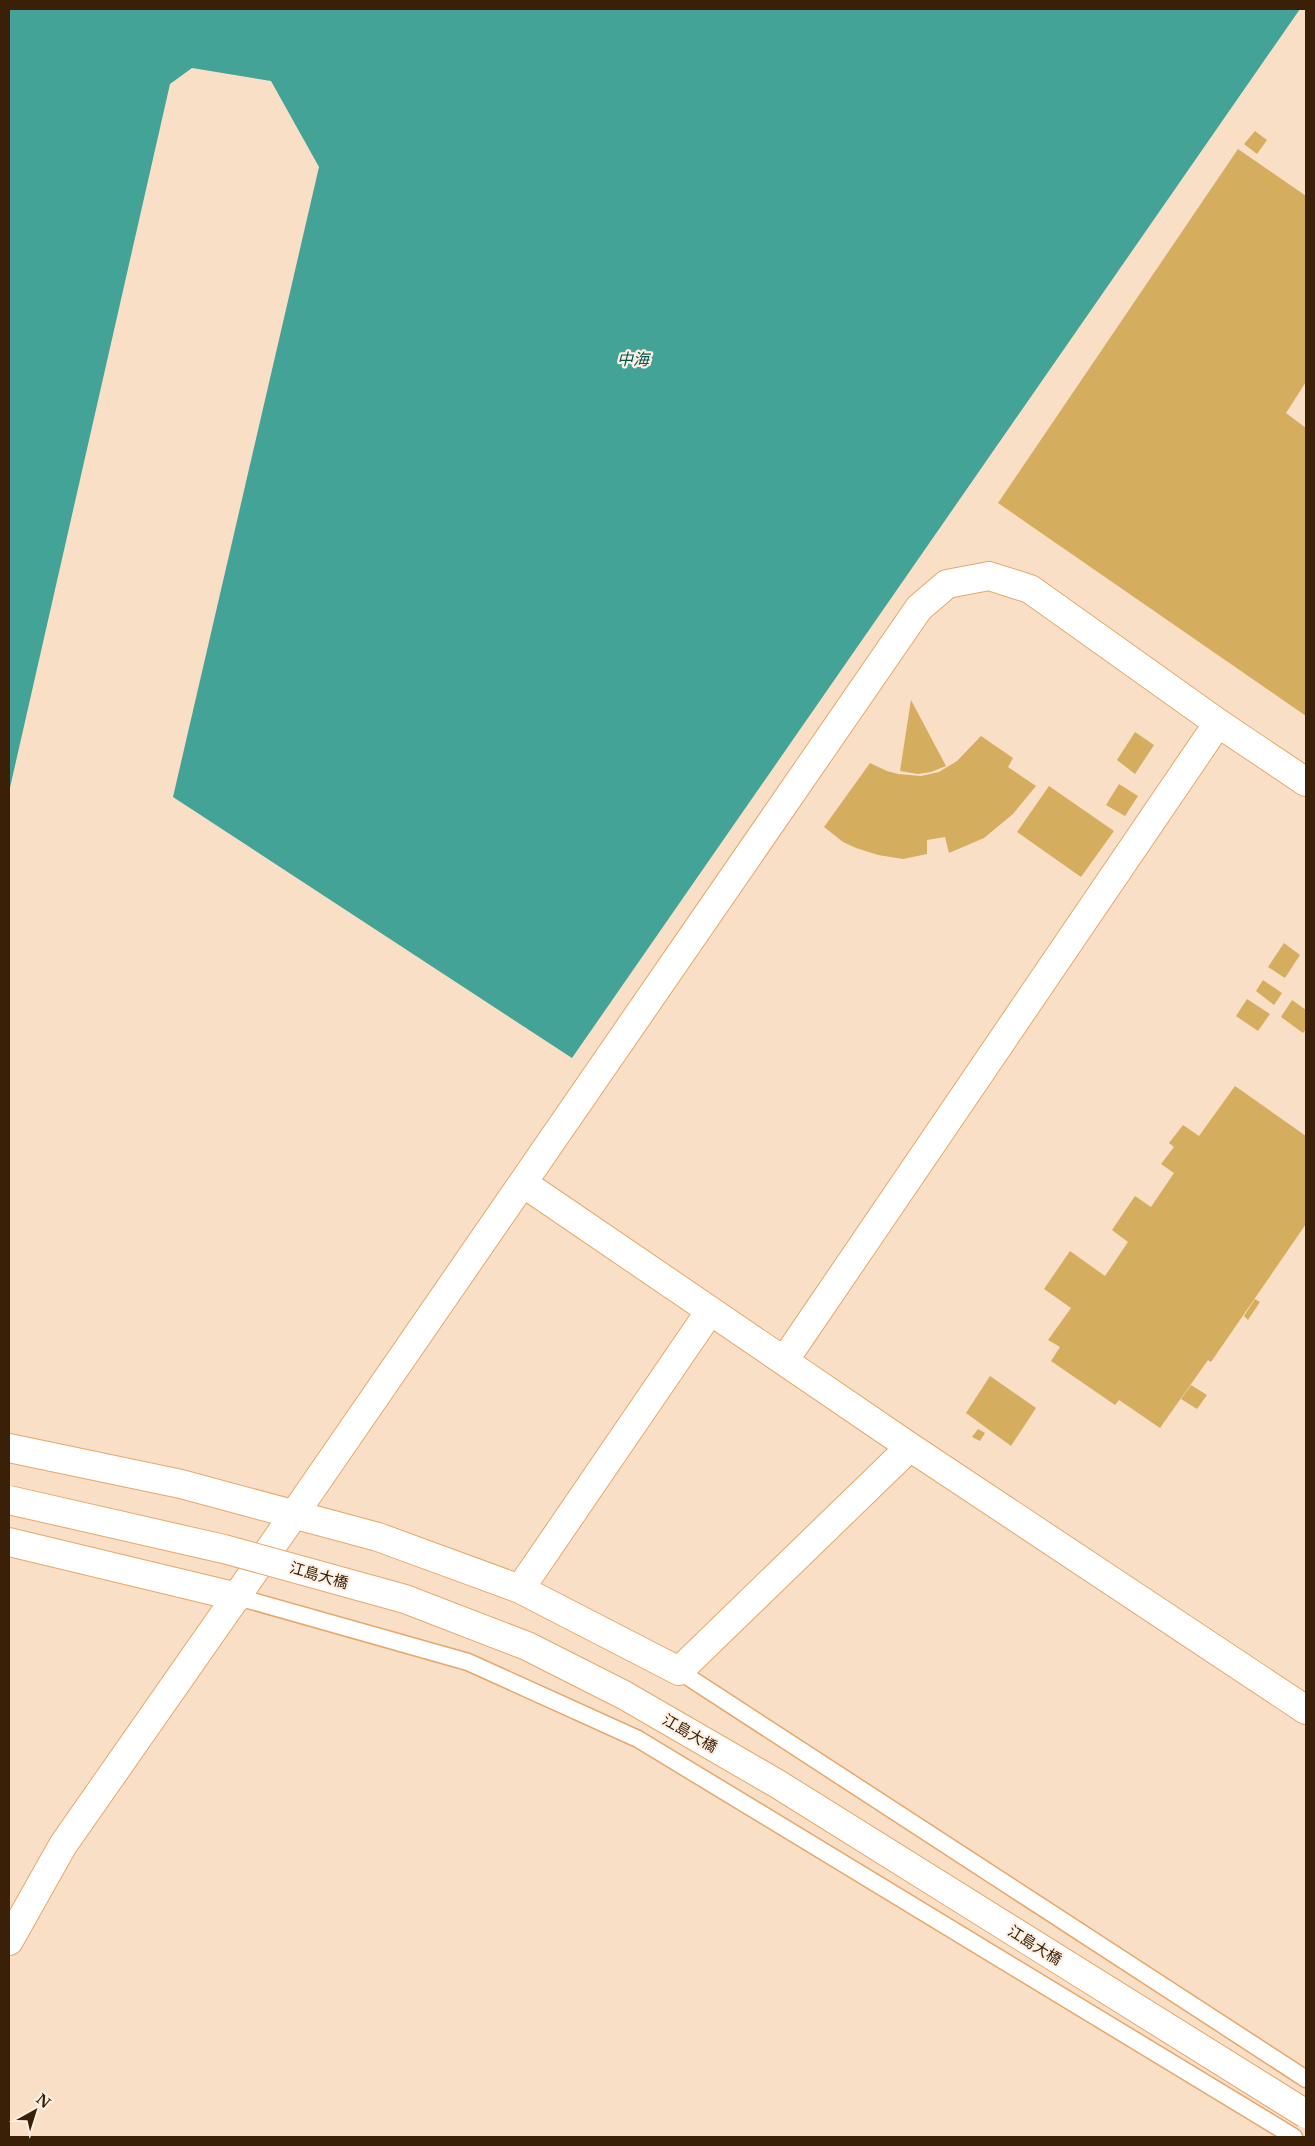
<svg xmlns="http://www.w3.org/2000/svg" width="1315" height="2146" font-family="'Libre Baskerville','Noto Sans JP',serif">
  <rect width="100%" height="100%" fill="#fadfc7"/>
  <path fill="#42a396" d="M 9,9 L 1300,9 L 572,1058 L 173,797 L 319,167 L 271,81 L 192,68 L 170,84 L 9,792 Z"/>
  <path fill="#d5ad5e" d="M 1255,131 L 1267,140 L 1257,154 L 1244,144 Z
    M 1238,149 L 1306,196 L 1306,382 L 1286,413 L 1306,428 L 1306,716 L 998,503 Z
    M 911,700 L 946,766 L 931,772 L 918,774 L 900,771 Z
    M 1135,732 L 1154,745 L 1135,774 L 1117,760 Z
    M 981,736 L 1013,758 L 1008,767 L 1036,786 L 1013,814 L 984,838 L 949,853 L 945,837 L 927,840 L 927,854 L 903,859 L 878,855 L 856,848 L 843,842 L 824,827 L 870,763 L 887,771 L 898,774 L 921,776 L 939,772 L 957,761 Z
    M 1119,784 L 1138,796 L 1125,816 L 1106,805 Z
    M 1049,786 L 1114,831 L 1081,877 L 1017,832 Z
    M 1284,943 L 1300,955 L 1285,978 L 1268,967 Z
    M 1263,980 L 1282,993 L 1274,1005 L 1256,991 Z
    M 1247,999 L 1270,1014 L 1258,1031 L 1236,1016 Z
    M 1292,1000 L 1306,1010 L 1306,1029 L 1303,1033 L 1281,1017 Z
    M 1235,1086 L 1306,1136 L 1306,1224 L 1211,1362 L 1208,1360 L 1160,1428 L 1119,1400 L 1115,1405 L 1051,1361 L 1060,1347 L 1048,1340 L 1071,1308 L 1044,1289 L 1070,1251 L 1105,1276 L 1128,1242 L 1112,1230 L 1135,1196 L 1151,1207 L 1174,1173 L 1161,1164 L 1174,1147 L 1169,1143 L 1183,1125 L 1199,1136 Z
    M 1255,1299 L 1260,1302 L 1248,1320 L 1244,1316 Z
    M 990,1376 L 1036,1408 L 1011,1446 L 966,1413 Z
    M 1191,1385 L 1207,1395 L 1197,1409 L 1181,1399 Z
    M 978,1429 L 985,1433 L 980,1441 L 972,1437 Z"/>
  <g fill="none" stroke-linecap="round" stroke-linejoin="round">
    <defs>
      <path id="lane" d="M 238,1597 L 468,1662 L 638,1739 L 1294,2137
        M 679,1671 L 1306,2079"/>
      <path id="street" d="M 523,1183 L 910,1447 L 1306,1710
        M 784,1361 L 1218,723
        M 9,1448 L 181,1484 L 378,1537 L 520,1589 L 679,1671 L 910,1447
        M 9,1542 L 238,1597
        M 520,1589 L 710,1311
        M 9,1941 L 63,1845 L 295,1513"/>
      <path id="secondary" d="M 295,1513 L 919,608 L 947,584 L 989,576 L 1030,589 L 1218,723 L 1306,782"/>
    </defs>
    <use href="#lane" stroke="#e7a76a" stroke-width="19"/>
    <use href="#street" stroke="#e7a76a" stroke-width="30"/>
    <use href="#secondary" stroke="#e7a76a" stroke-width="30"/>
    <use href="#lane" stroke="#fff" stroke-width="16"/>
    <use href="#street" stroke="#fff" stroke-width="28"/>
    <use href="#secondary" stroke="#fff" stroke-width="28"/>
    <defs>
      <path id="secondary-bridge" d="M 9,1500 L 224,1549 L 405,1599 L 527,1646 L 624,1695 L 776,1783 L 1306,2114"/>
    </defs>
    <use href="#secondary-bridge" stroke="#e7a76a" stroke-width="30" stroke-linecap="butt"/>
    <use href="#secondary-bridge" stroke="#fff" stroke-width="28"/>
  </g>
  <g text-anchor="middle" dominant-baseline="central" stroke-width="4.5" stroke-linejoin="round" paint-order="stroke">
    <g font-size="15" fill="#392006" stroke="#fdefe3">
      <text transform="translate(319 1575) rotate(16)">江島大橋</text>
      <text transform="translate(690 1733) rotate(30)">江島大橋</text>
      <text transform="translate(1035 1945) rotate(32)">江島大橋</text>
    </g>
    <g font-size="16" font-style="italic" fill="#00574e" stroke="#fdefe3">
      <text x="633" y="359">中海</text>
    </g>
  </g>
  <rect width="1315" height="2146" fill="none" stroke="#392006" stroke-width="20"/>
  <g transform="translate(35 2111) rotate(39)" stroke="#fdefe3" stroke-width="4" paint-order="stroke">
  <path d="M0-4L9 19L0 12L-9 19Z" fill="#392006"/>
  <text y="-8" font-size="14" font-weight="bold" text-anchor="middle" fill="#392006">N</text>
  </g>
</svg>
